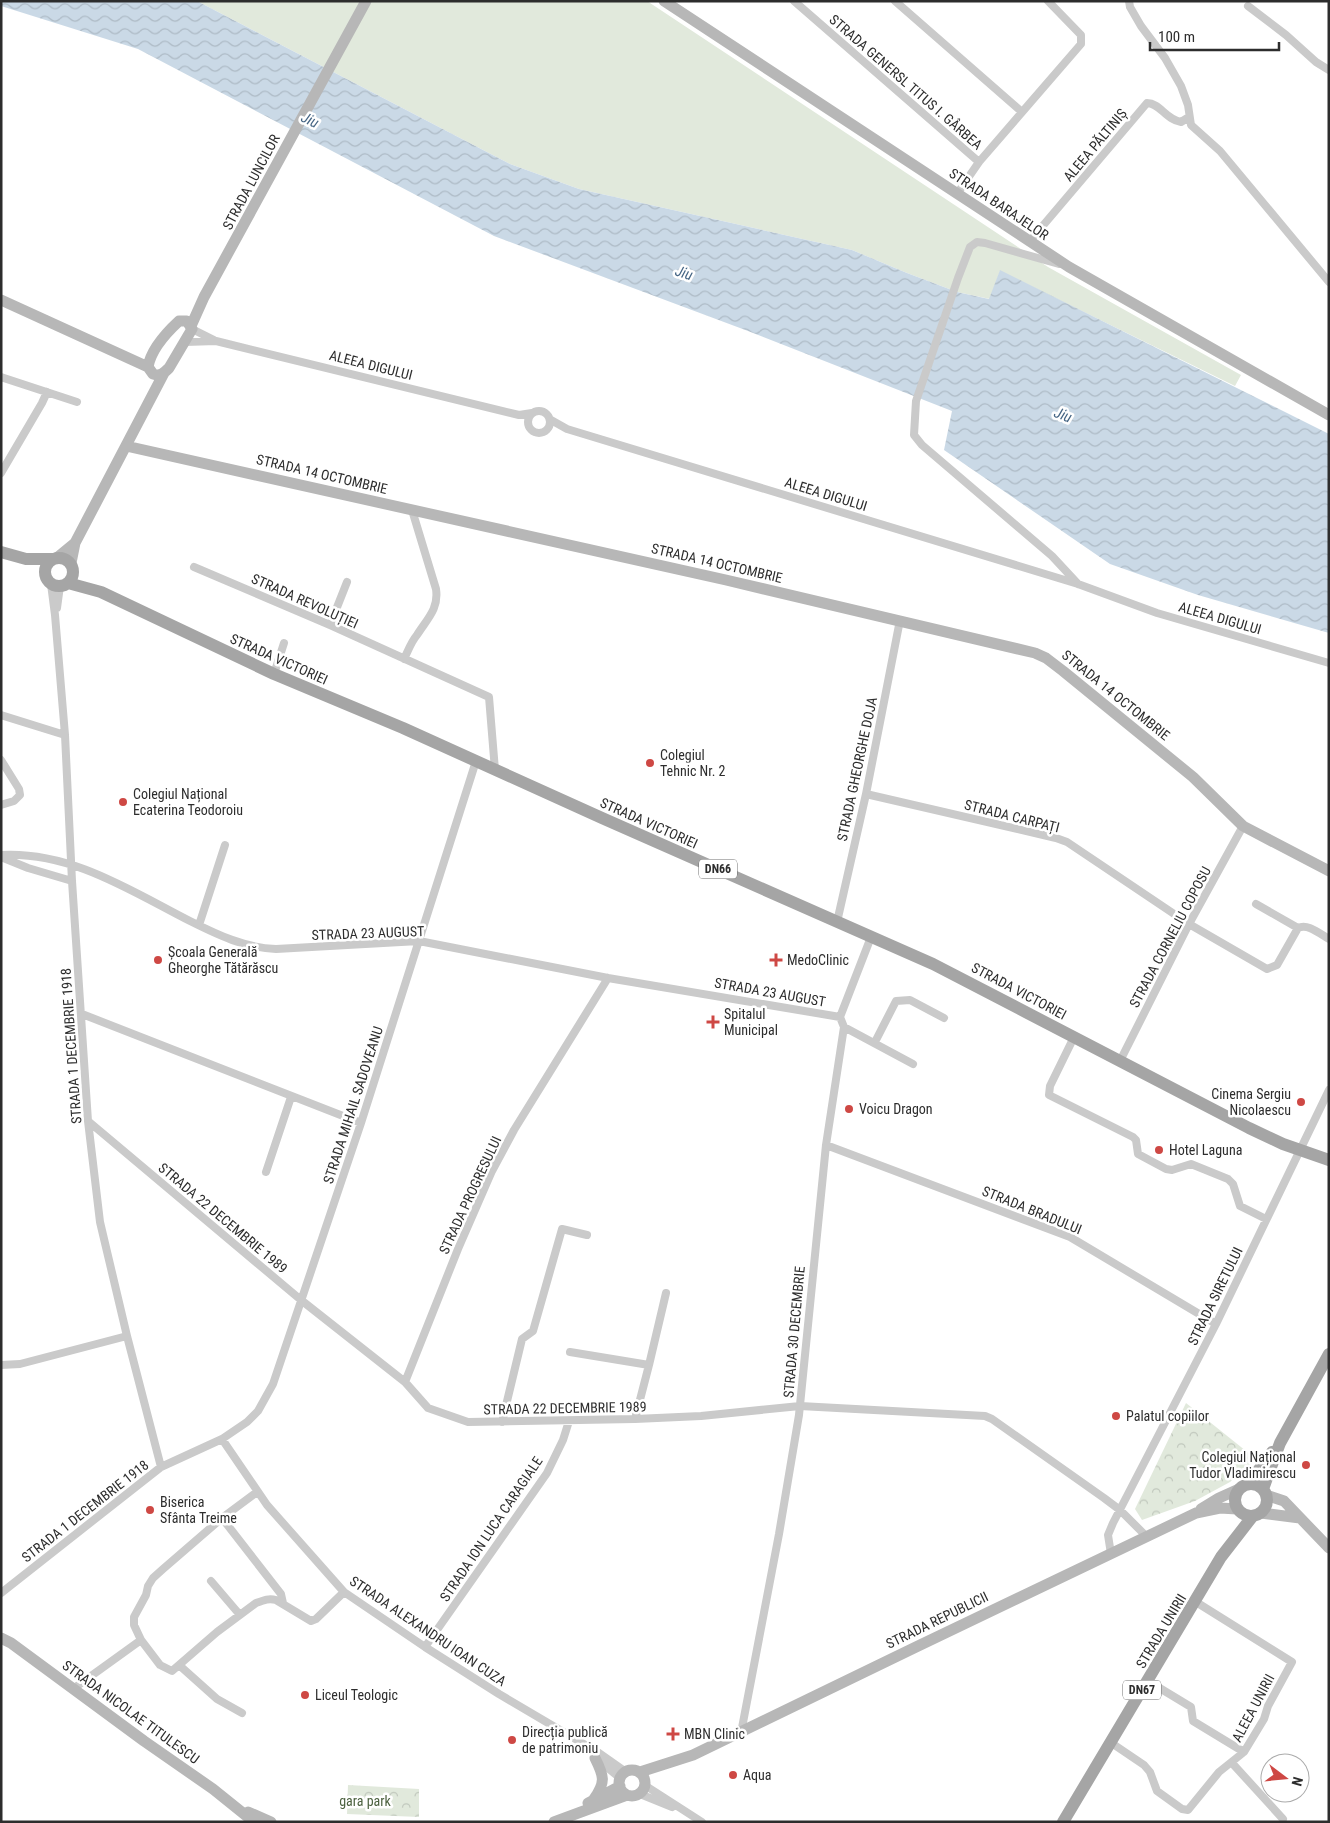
<svg xmlns="http://www.w3.org/2000/svg" width="1330" height="1823" font-family="'Roboto Condensed',sans-serif">
  <defs>
    <pattern id="forest-crowns" width="20" height="18" patternUnits="userSpaceOnUse" patternTransform="scale(1.25)"><rect width="20" height="18" fill="#e1e9dc"/><path d="M2 6a3 3 0 1 1 6 0M12 15a3 3 0 1 1 6 0" fill="none" stroke="#c1c8bd"/></pattern>
    <pattern id="water-waves" width="16" height="10" patternUnits="userSpaceOnUse" patternTransform="scale(1.25)"><rect width="16" height="10" fill="#cad9e6"/><path d="M0 5q4-4 8 0t8 0" fill="none" stroke="#aebbc6"/></pattern>
  </defs>
  <rect width="100%" height="100%" fill="#fff"/>
  <path fill="#e1e9dc" d="M 197,1 L 647,1 L 1048,267 L 1241,375 L 1235,386 L 1000,271 L 990,299 L 957,292 L 907,273 L 852,250 L 579,189 L 510,164 Z"/>
  <path fill="url(#forest-crowns)" d="M 1186,1403 L 1256,1459 L 1230,1482 L 1195,1501 L 1142,1520 L 1135,1509 Z
    M 348,1785 L 419,1789 L 419,1817 L 347,1814 Z"/>
  <path fill="url(#water-waves)" d="M 1,1 L 197,1 L 510,164 L 579,189 L 852,250 L 907,273 L 957,292 L 989,299 L 1000,270 L 1329,434 L 1329,633 L 1198,595 L 1110,564 L 944,450 L 952,411 L 748,331 L 494,236 L 138,49 L 1,6 Z"/>
  <g fill="none" stroke-linecap="round" stroke-linejoin="round">
    <path stroke="#cacaca" stroke-width="8" d="M 794,1 L 979,162
      M 895,1 L 1022,112
      M 1129,1 L 1130,7 L 1141,26 L 1165,58 L 1181,86 L 1188,105 L 1191,125 L 1220,151 L 1329,282
      M 1248,6 L 1286,35 L 1316,62 L 1329,70
      M 957,194 L 979,162 L 1081,44 L 1081,35 L 1048,1
      M 1029,242 L 1147,103 C 1160,103 1166,120 1181,122 L 1189,117
      M 1059,264 L 985,243 L 977,242 L 970,247 L 958,278 L 916,401 L 914,435 L 922,445 L 1052,556 L 1078,584
      M 192,329 L 214,340
      M 185,342 L 216,341 L 519,415 L 532,413
      M 1,377 L 77,402
      M528 422a11 11 0 1 1 22 0a11 11 0 1 1-22 0Z
      M 551,420 L 567,429 L 1078,584 L 1157,613 L 1329,663
      M 1,473 L 42,403 L 47,392
      M 194,567 L 330,625 L 489,697 L 495,770
      M 51,584 L 55,615 L 65,735 L 72,881 L 88,1121 L 100,1222 L 127,1336 L 161,1467
      M 57,608 L 60,586
      M 330,625 L 347,582
      M 404,659 C 408,651 411,642 417,635 C 427,619 439,609 436,589 L 412,510
      M 274,674 L 284,643
      M 1,715 L 65,735
      M 1,760 L 19,789 L 20,795 L 14,801 L 1,805
      M 866,794 L 1056,838 L 1067,842 L 1189,924 L 1267,969 L 1277,965 L 1298,928 C 1308,923 1320,934 1329,939
      M 1,855 C 71,851 131,891 190,921 C 218,935 245,948 276,949 L 419,941 L 608,978 L 840,1017
      M 1,857 L 28,868 L 72,881
      M 1256,904 L 1298,928
      M 837,922 L 866,794 L 900,620
      M 199,925 L 225,845
      M 82,1014 L 361,1123
      M 844,1027 L 913,1064
      M 1074,1037 L 1050,1086 L 1049,1095 L 1133,1137 L 1136,1140 L 1138,1154 L 1166,1169 L 1172,1170 L 1191,1164 L 1228,1179 L 1233,1184 L 1240,1206 L 1266,1219
      M 875,1042 L 896,1001 L 910,1000 L 944,1018
      M 1120,1061 L 1189,924 L 1243,826
      M 88,1121 L 301,1300 L 405,1382 L 428,1408 L 468,1422 L 635,1419 L 701,1416 L 800,1406 L 985,1416 L 992,1419 L 1104,1498 L 1120,1510 L 1147,1537
      M 826,1145 L 1070,1237 L 1216,1324
      M 266,1172 L 291,1097
      M 570,1352 L 649,1365 L 635,1419
      M 1,1365 L 20,1364 L 127,1336
      M 649,1365 L 666,1293
      M 405,1382 L 458,1249 L 492,1171 L 514,1130 L 608,978
      M 502,1422 L 522,1339 L 533,1331 L 562,1229 L 587,1235
      M 222,1439 L 267,1505 L 344,1592 L 425,1647 L 499,1694 L 599,1753 L 626,1772
      M 257,1492 L 222,1518 L 163,1569 L 153,1578 L 148,1586 L 146,1595 L 134,1617 L 134,1625 L 141,1640 L 160,1665 L 172,1671 L 217,1632 L 256,1603 C 264,1600 269,1598 276,1600 L 311,1621 L 316,1619 L 344,1592
      M 222,1518 L 281,1594 L 283,1603
      M 1111,1554 L 1108,1535 L 1113,1523 L 1216,1324 L 1329,1090
      M 211,1581 L 240,1615
      M 1,1593 L 161,1467 L 222,1439 L 247,1422 L 258,1411 L 273,1384 L 361,1123 L 476,761
      M 425,1647 L 547,1473 L 563,1440 L 569,1421
      M 179,1665 L 217,1699 L 242,1713
      M 1148,1681 L 1191,1707 L 1193,1721 L 1244,1752
      M 73,1689 L 141,1640
      M 741,1733 L 779,1534 L 799,1415 L 826,1145 L 844,1027 L 840,1017 L 871,937
      M 1110,1742 L 1144,1765 L 1150,1772 L 1157,1791 L 1182,1809 L 1188,1810 L 1219,1772 L 1244,1752 L 1264,1719 L 1268,1706 L 1292,1662 L 1196,1602
      M 598,1760 L 620,1778
      M 1232,1763 L 1283,1819
      M 646,1786 L 702,1822
      M 640,1794 L 672,1807"/>
    <path stroke="#b7b7b7" stroke-width="11" d="M 664,1 L 1069,267 L 1329,415
      M 1,300 L 148,367
      M 179,321 L 187,321 L 192,329 L 169,368 C 164,373 160,377 153,374 L 148,367 C 151,349 166,333 179,321 Z
      M 191,326 L 204,297 L 366,1
      M 126,446 L 726,580 L 1035,653 L 1046,658 L 1063,671 L 1193,777 L 1243,826 L 1329,871
      M 58,557 L 75,543
      M 71,563 L 75,543 L 164,373
      M 1266,1495 L 1284,1501 L 1329,1548
      M 1201,1509 L 1219,1498 L 1239,1489
      M 1261,1513 L 1300,1518
      M 1,1638 L 11,1643 L 144,1741 L 213,1789 L 254,1822
      M619 1783a13 13 0 1 1 26 0a13 13 0 1 1-26 0Z
      M 640,1772 L 693,1755 L 916,1647 L 1196,1513 L 1220,1508 L 1237,1509
      M 594,1799 C 606,1782 604,1776 595,1758
      M 588,1803 L 620,1786
      M 248,1812 L 271,1822
      M 554,1822 L 627,1795"/>
    <path stroke="#a5a5a5" stroke-width="12" d="M 1,552 L 26,559 L 53,559
      M45 572a14 14 0 1 1 28 0a14 14 0 1 1-28 0Z
      M 68,583 L 101,592 L 274,674 L 403,728 L 602,818 L 933,964 L 1249,1128 L 1283,1144 L 1329,1160
      M1235 1500a16 16 0 1 1 32 0a16 16 0 1 1-32 0Z
      M 1248,1484 L 1272,1452
      M 1263,1489 L 1280,1443 L 1329,1354
      M 1063,1822 L 1221,1557 L 1252,1517"/>
  </g>
  <g fill="#ce4844" stroke="#fff" stroke-width="2">
    <circle cx="650" cy="763" r="5"/>
    <circle cx="123" cy="802" r="5"/>
    <circle cx="158" cy="960" r="5"/>
    <path d="M773.5 952.5h5v5h5v5h-5v5h-5v-5h-5v-5h5z"/>
    <path d="M710.5 1014.5h5v5h5v5h-5v5h-5v-5h-5v-5h5z"/>
    <circle cx="1301" cy="1102" r="5"/>
    <circle cx="849" cy="1109" r="5"/>
    <circle cx="1159" cy="1150" r="5"/>
    <circle cx="1116" cy="1416" r="5"/>
    <circle cx="1306" cy="1465" r="5"/>
    <circle cx="150" cy="1510" r="5"/>
    <circle cx="305" cy="1695" r="5"/>
    <path d="M670.5 1726.5h5v5h5v5h-5v5h-5v-5h-5v-5h5z"/>
    <circle cx="512" cy="1740" r="5"/>
    <circle cx="733" cy="1775" r="5"/>
  </g>
  <g text-anchor="middle" dominant-baseline="central" stroke-width="5" stroke-linejoin="round" paint-order="stroke">
    <g fill="#fff" stroke="#6c6c6c" stroke-width="1">
      <rect x="699" y="859.5" width="38" height="19" rx="4"/>
      <rect x="1123" y="1680.5" width="38" height="19" rx="4"/>
    </g>
    <g font-size="12" font-weight="bold" fill="#2d2d2d">
      <text x="718" y="869">DN66</text>
      <text x="1142" y="1690">DN67</text>
    </g>
    <g font-size="14" fill="#2d2d2d" stroke="#fff">
      <text transform="translate(906 82) rotate(41)">STRADA GENERSL TITUS I. GÂRBEA</text>
      <text transform="translate(1095 145) rotate(-50)">ALEEA PĂLTINIȘ</text>
      <text transform="translate(251 182) rotate(-62)">STRADA LUNCILOR</text>
      <text transform="translate(999 204) rotate(34)">STRADA BARAJELOR</text>
      <text transform="translate(371 365) rotate(14)">ALEEA DIGULUI</text>
      <text transform="translate(322 474) rotate(13)">STRADA 14 OCTOMBRIE</text>
      <text transform="translate(826 494) rotate(17)">ALEEA DIGULUI</text>
      <text transform="translate(717 563) rotate(13)">STRADA 14 OCTOMBRIE</text>
      <text transform="translate(305 601) rotate(24)">STRADA REVOLUȚIEI</text>
      <text transform="translate(1220 618) rotate(16)">ALEEA DIGULUI</text>
      <text transform="translate(279 659) rotate(24)">STRADA VICTORIEI</text>
      <text transform="translate(1116 695) rotate(39)">STRADA 14 OCTOMBRIE</text>
      <text transform="translate(857 769) rotate(-78)">STRADA GHEORGHE DOJA</text>
      <text transform="translate(1012 816) rotate(14)">STRADA CARPAȚI</text>
      <text transform="translate(649 823) rotate(24)">STRADA VICTORIEI</text>
      <text transform="translate(368 933) rotate(-2)">STRADA 23 AUGUST</text>
      <text transform="translate(1170 937) rotate(-62)">STRADA CORNELIU COPOSU</text>
      <text transform="translate(1019 991) rotate(28)">STRADA VICTORIEI</text>
      <text transform="translate(770 992) rotate(10)">STRADA 23 AUGUST</text>
      <text transform="translate(71 1046) rotate(-94)">STRADA 1 DECEMBRIE 1918</text>
      <text transform="translate(353 1105) rotate(-72)">STRADA MIHAIL SADOVEANU</text>
      <text transform="translate(470 1195) rotate(-65)">STRADA PROGRESULUI</text>
      <text transform="translate(1032 1210) rotate(22)">STRADA BRADULUI</text>
      <text transform="translate(223 1218) rotate(40)">STRADA 22 DECEMBRIE 1989</text>
      <text transform="translate(1215 1296) rotate(-64)">STRADA SIRETULUI</text>
      <text transform="translate(794 1332) rotate(-85)">STRADA 30 DECEMBRIE</text>
      <text transform="translate(565 1408) rotate(-1)">STRADA 22 DECEMBRIE 1989</text>
      <text transform="translate(85 1511) rotate(-38)">STRADA 1 DECEMBRIE 1918</text>
      <text transform="translate(491 1529) rotate(-56)">STRADA ION LUCA CARAGIALE</text>
      <text transform="translate(937 1620) rotate(-26)">STRADA REPUBLICII</text>
      <text transform="translate(428 1631) rotate(34)">STRADA ALEXANDRU IOAN CUZA</text>
      <text transform="translate(1161 1631) rotate(-59)">STRADA UNIRII</text>
      <text transform="translate(1253 1708) rotate(-62)">ALEEA UNIRII</text>
      <text transform="translate(131 1712) rotate(36)">STRADA NICOLAE TITULESCU</text>
    </g>
    <g font-size="14" fill="#2d2d2d" stroke="#fff" text-anchor="start">
      <text x="660" y="755">Colegiul<tspan x="660" dy="16">Tehnic Nr. 2</tspan></text>
      <text x="133" y="794">Colegiul Național<tspan x="133" dy="16">Ecaterina Teodoroiu</tspan></text>
      <text x="168" y="952">Școala Generală<tspan x="168" dy="16">Gheorghe Tătărăscu</tspan></text>
      <text x="787" y="960">MedoClinic</text>
      <text x="724" y="1014">Spitalul<tspan x="724" dy="16">Municipal</tspan></text>
      <text x="1291" y="1094" text-anchor="end">Cinema Sergiu<tspan x="1291" dy="16">Nicolaescu</tspan></text>
      <text x="859" y="1109">Voicu Dragon</text>
      <text x="1169" y="1150">Hotel Laguna</text>
      <text x="1126" y="1416">Palatul copiilor</text>
      <text x="1296" y="1457" text-anchor="end">Colegiul Național<tspan x="1296" dy="16">Tudor Vladimirescu</tspan></text>
      <text x="160" y="1502">Biserica<tspan x="160" dy="16">Sfânta Treime</tspan></text>
      <text x="315" y="1695">Liceul Teologic</text>
      <text x="522" y="1732">Direcția publică<tspan x="522" dy="16">de patrimoniu</tspan></text>
      <text x="684" y="1734">MBN Clinic</text>
      <text x="743" y="1775">Aqua</text>
    </g>
    <g font-size="14" fill="#4d6240" stroke="#fff">
      <text x="365" y="1801">gara park</text>
    </g>
    <g font-size="15" font-style="italic" fill="#456584" stroke="#fff">
      <text transform="translate(310 120) rotate(26)">Jiu</text>
      <text transform="translate(684 273) rotate(18)">Jiu</text>
      <text transform="translate(1063 415) rotate(21)">Jiu</text>
    </g>
  </g>
  <rect width="1330" height="1823" fill="none" stroke="#2d2d2d" stroke-width="5"/>
  <g transform="translate(1285 1778) rotate(106)"><circle r="24" fill="#ffffff" stroke="#ababab"/>
  <path d="M0-4L9 19L0 12L-9 19Z" fill="#ce4844"/>
  <text y="-8" font-size="14" font-weight="bold" text-anchor="middle" fill="#2d2d2d">N</text>
  </g>
  <path d="M1150 42v8h129v-8" fill="none" stroke="#2d2d2d" stroke-width="2.5"/>
  <text x="1158" y="42" font-size="15" fill="#2d2d2d" stroke="#ffffff" stroke-width="4" paint-order="stroke">100 m</text>
</svg>
